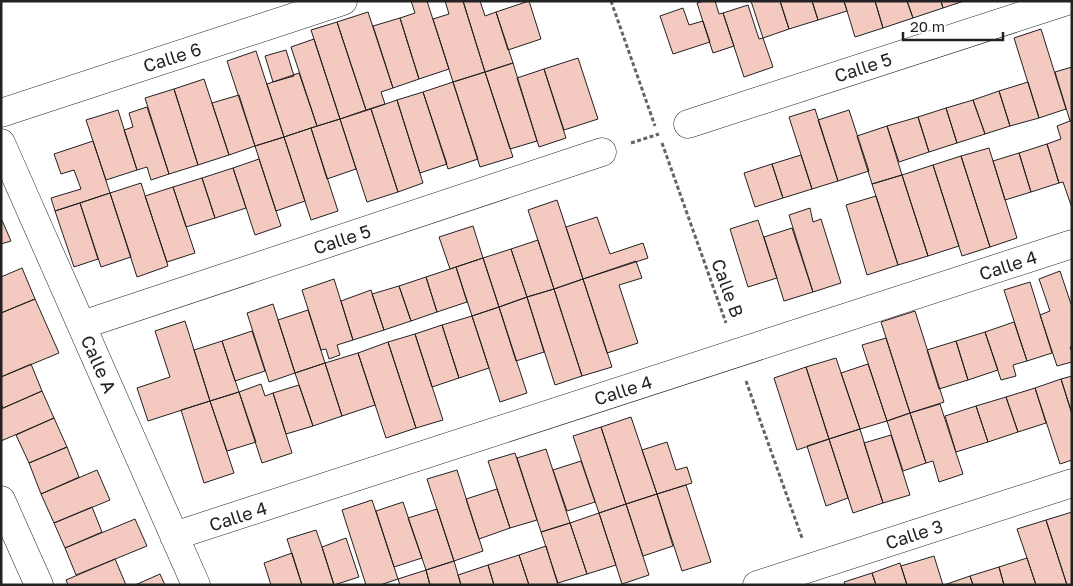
<svg xmlns="http://www.w3.org/2000/svg" width="1073" height="586" font-family="'Golos Text',sans-serif">
  <rect width="100%" height="100%" fill="#fff"/>
  <path fill="#f3c9c0" stroke="#222" d="M 411,1 L 427,1 L 449,69 L 419,79 L 400,18 L 415,13 Z
    M 445,1 L 463,1 L 485,72 L 453,82 L 433,19 L 449,14 Z
    M 463,1 L 480,1 L 485,16 L 496,12 L 513,63 L 485,72 Z
    M 529,1 L 541,39 L 508,50 L 496,12 Z
    M 704,1 L 715,1 L 719,14 L 723,13 L 734,46 L 713,53 L 697,3 Z
    M 751,1 L 780,1 L 789,29 L 763,38 Z
    M 780,1 L 812,1 L 818,20 L 789,29 Z
    M 812,1 L 844,1 L 847,11 L 818,20 Z
    M 844,1 L 875,1 L 883,28 L 855,37 Z
    M 875,1 L 907,1 L 913,18 L 883,28 Z
    M 907,1 L 941,1 L 943,8 L 913,18 Z
    M 941,1 L 964,1 L 943,8 Z
    M 748,5 L 759,39 L 763,38 L 773,67 L 744,77 L 723,13 Z
    M 683,8 L 689,25 L 703,21 L 710,42 L 673,54 L 660,16 Z
    M 368,12 L 393,88 L 381,92 L 385,104 L 366,110 L 337,22 Z
    M 400,18 L 419,79 L 393,88 L 373,26 Z
    M 337,22 L 366,110 L 340,119 L 311,30 Z
    M 1041,29 L 1066,109 L 1039,118 L 1014,38 Z
    M 314,39 L 340,119 L 317,126 L 291,47 Z
    M 286,50 L 294,76 L 273,82 L 265,56 Z
    M 256,51 L 284,137 L 255,146 L 227,61 Z
    M 578,58 L 598,119 L 564,130 L 544,69 Z
    M 513,63 L 537,141 L 510,149 L 485,72 Z
    M 1072,67 L 1072,121 L 1070,121 L 1055,72 Z
    M 544,69 L 566,138 L 539,147 L 517,78 Z
    M 485,72 L 513,157 L 480,167 L 453,82 Z
    M 299,73 L 317,126 L 284,137 L 267,84 Z
    M 204,79 L 229,155 L 198,165 L 174,89 Z
    M 453,82 L 478,159 L 448,169 L 423,92 Z
    M 1028,82 L 1039,118 L 1010,126 L 999,91 Z
    M 174,89 L 198,165 L 169,174 L 145,98 Z
    M 999,91 L 1010,126 L 985,134 L 973,100 Z
    M 423,92 L 447,164 L 420,173 L 397,100 Z
    M 239,95 L 255,146 L 229,155 L 212,103 Z
    M 397,100 L 423,183 L 398,192 L 371,109 Z
    M 973,100 L 985,134 L 957,143 L 946,108 Z
    M 147,107 L 169,174 L 151,180 L 147,167 L 137,170 L 124,130 L 133,127 L 129,113 Z
    M 946,108 L 957,143 L 929,152 L 918,117 Z
    M 371,109 L 398,192 L 367,202 L 340,119 Z
    M 815,109 L 838,181 L 812,189 L 789,117 Z
    M 118,110 L 137,170 L 106,180 L 86,120 Z
    M 849,110 L 869,171 L 838,181 L 818,120 Z
    M 918,117 L 929,152 L 899,162 L 887,126 Z
    M 340,119 L 356,169 L 327,179 L 311,128 Z
    M 1070,121 L 1072,121 L 1072,208 L 1063,182 L 1059,183 L 1047,144 L 1061,139 L 1057,126 Z
    M 887,126 L 902,175 L 872,184 L 857,136 Z
    M 311,128 L 338,211 L 311,220 L 284,137 Z
    M 284,137 L 305,201 L 276,211 L 255,146 Z
    M 93,141 L 110,193 L 55,211 L 51,198 L 81,189 L 74,170 L 61,174 L 54,154 Z
    M 1047,144 L 1059,183 L 1031,192 L 1019,153 Z
    M 989,148 L 1017,238 L 990,247 L 961,156 Z
    M 1019,153 L 1031,192 L 1005,200 L 993,161 Z
    M 801,155 L 812,189 L 783,198 L 772,164 Z
    M 961,156 L 990,247 L 962,256 L 933,165 Z
    M 259,159 L 281,226 L 255,235 L 233,168 Z
    M 772,164 L 783,198 L 755,207 L 744,173 Z
    M 933,165 L 959,246 L 928,256 L 902,175 Z
    M 233,168 L 246,208 L 215,218 L 202,178 Z
    M 902,175 L 928,256 L 898,265 L 872,184 Z
    M 202,178 L 215,218 L 186,227 L 173,187 Z
    M 141,183 L 168,266 L 137,277 L 110,193 Z
    M 173,187 L 195,253 L 167,262 L 145,196 Z
    M 110,193 L 131,257 L 101,267 L 80,203 Z
    M 876,196 L 898,265 L 867,275 L 846,205 Z
    M 557,200 L 583,279 L 554,289 L 528,210 Z
    M 80,203 L 98,259 L 74,267 L 55,211 Z
    M 810,208 L 813,222 L 821,219 L 841,283 L 813,292 L 789,215 Z
    M 597,217 L 610,254 L 643,243 L 648,258 L 583,279 L 566,227 Z
    M 1,218 L 11,241 L 1,244 Z
    M 758,220 L 777,278 L 748,287 L 730,229 Z
    M 473,226 L 483,258 L 450,269 L 439,237 Z
    M 792,228 L 813,292 L 784,301 L 764,237 Z
    M 538,240 L 554,289 L 527,297 L 511,249 Z
    M 511,249 L 527,297 L 499,307 L 483,258 Z
    M 483,258 L 499,307 L 472,316 L 456,267 Z
    M 636,261 L 642,278 L 619,285 L 638,343 L 607,353 L 583,279 Z
    M 456,267 L 467,302 L 437,312 L 426,277 Z
    M 22,268 L 35,299 L 1,313 L 1,277 Z
    M 1060,271 L 1072,307 L 1072,347 L 1070,347 L 1072,353 L 1072,362 L 1057,366 L 1040,315 L 1050,311 L 1039,279 Z
    M 426,277 L 437,312 L 411,321 L 399,286 Z
    M 334,279 L 353,340 L 337,345 L 340,355 L 329,359 L 326,349 L 321,350 L 302,290 Z
    M 583,279 L 612,367 L 582,376 L 554,289 Z
    M 1030,282 L 1052,353 L 1027,361 L 1004,290 Z
    M 399,286 L 411,321 L 384,330 L 372,294 Z
    M 554,289 L 582,376 L 555,385 L 527,297 Z
    M 371,290 L 384,330 L 353,340 L 341,301 Z
    M 527,297 L 544,352 L 516,361 L 499,307 Z
    M 35,299 L 59,353 L 1,377 L 1,313 Z
    M 273,304 L 295,373 L 269,382 L 247,313 Z
    M 499,307 L 527,393 L 500,402 L 472,316 Z
    M 308,310 L 325,363 L 295,373 L 278,320 Z
    M 915,311 L 944,402 L 910,413 L 881,322 Z
    M 472,316 L 489,368 L 459,378 L 442,325 Z
    M 185,321 L 210,401 L 148,421 L 137,388 L 170,377 L 155,331 Z
    M 1014,322 L 1027,361 L 1013,365 L 1016,376 L 1001,380 L 985,332 Z
    M 442,325 L 459,378 L 432,387 L 415,334 Z
    M 252,331 L 265,371 L 235,381 L 222,341 Z
    M 985,332 L 998,370 L 968,380 L 956,341 Z
    M 415,334 L 443,420 L 416,428 L 388,342 Z
    M 886,338 L 910,413 L 887,421 L 862,345 Z
    M 222,341 L 239,392 L 210,401 L 194,350 Z
    M 956,341 L 968,380 L 939,389 L 927,350 Z
    M 388,342 L 416,428 L 386,438 L 358,353 Z
    M 358,353 L 375,405 L 342,416 L 325,363 Z
    M 836,358 L 860,429 L 829,439 L 806,367 Z
    M 325,363 L 342,416 L 313,426 L 295,373 Z
    M 31,364 L 42,391 L 3,408 L 1,403 L 1,377 Z
    M 868,364 L 887,421 L 860,429 L 841,373 Z
    M 806,367 L 829,439 L 797,450 L 774,378 Z
    M 1072,376 L 1072,414 L 1061,379 Z
    M 1061,379 L 1072,414 L 1072,460 L 1060,464 L 1035,388 Z
    M 261,384 L 265,396 L 273,393 L 292,453 L 262,463 L 239,392 Z
    M 299,385 L 313,426 L 286,434 L 273,393 Z
    M 1035,388 L 1046,423 L 1018,432 L 1006,397 Z
    M 42,391 L 54,418 L 1,441 L 1,409 Z
    M 239,392 L 256,442 L 227,451 L 210,401 Z
    M 1006,397 L 1018,432 L 988,442 L 976,406 Z
    M 210,401 L 234,473 L 204,483 L 181,410 Z
    M 940,404 L 963,474 L 939,482 L 933,461 L 926,463 L 910,413 Z
    M 976,406 L 988,442 L 956,452 L 945,416 Z
    M 910,413 L 926,463 L 903,471 L 887,421 Z
    M 631,417 L 657,494 L 626,504 L 601,427 Z
    M 54,418 L 67,447 L 29,463 L 16,435 Z
    M 601,427 L 626,504 L 599,513 L 573,436 Z
    M 860,429 L 883,503 L 853,513 L 829,439 Z
    M 891,435 L 910,495 L 883,503 L 864,443 Z
    M 829,439 L 848,498 L 826,506 L 807,446 Z
    M 667,442 L 676,470 L 687,467 L 692,483 L 657,494 L 642,450 Z
    M 67,447 L 79,477 L 41,494 L 29,463 Z
    M 546,449 L 570,523 L 541,532 L 517,458 Z
    M 515,453 L 537,520 L 510,528 L 488,461 Z
    M 581,461 L 595,502 L 567,511 L 553,470 Z
    M 97,470 L 110,500 L 54,523 L 41,494 Z
    M 457,470 L 483,551 L 454,561 L 427,479 Z
    M 686,485 L 711,562 L 682,571 L 657,494 Z
    M 497,489 L 510,528 L 479,539 L 466,499 Z
    M 657,494 L 673,546 L 643,556 L 626,504 Z
    M 372,500 L 398,579 L 380,585 L 366,585 L 342,510 Z
    M 403,502 L 422,558 L 394,567 L 376,511 Z
    M 626,504 L 649,575 L 622,584 L 599,513 Z
    M 92,507 L 102,532 L 65,548 L 54,523 Z
    M 437,509 L 454,561 L 426,570 L 408,518 Z
    M 1072,512 L 1072,585 L 1067,585 L 1046,520 Z
    M 599,513 L 616,565 L 587,574 L 570,523 Z
    M 135,519 L 147,546 L 76,575 L 65,548 Z
    M 1046,520 L 1067,585 L 1036,585 L 1027,558 L 1017,529 Z
    M 570,523 L 587,574 L 558,583 L 541,532 Z
    M 316,530 L 322,547 L 334,585 L 302,585 L 287,539 Z
    M 346,538 L 359,577 L 334,585 L 322,547 Z
    M 546,546 L 558,585 L 529,585 L 519,555 Z
    M 292,553 L 302,585 L 271,585 L 264,563 Z
    M 519,555 L 529,585 L 494,585 L 488,565 Z
    M 934,556 L 943,585 L 907,585 L 901,566 Z
    M 1027,558 L 1036,585 L 1004,585 L 999,567 Z
    M 115,559 L 126,585 L 68,585 L 66,580 Z
    M 454,561 L 461,585 L 430,585 L 426,570 Z
    M 900,563 L 907,585 L 876,585 L 872,573 Z
    M 488,565 L 494,585 L 461,585 L 458,575 Z
    M 999,567 L 1004,585 L 973,585 L 970,576 Z
    M 426,570 L 430,585 L 400,585 L 398,579 Z
    M 872,573 L 876,585 L 845,585 L 844,582 Z
    M 160,574 L 165,585 L 135,585 Z
    M 970,576 L 973,585 L 944,585 Z"/>
  <g fill="none" stroke-linecap="round" stroke-linejoin="round">
    <defs>
      <path id="minor" d="M 1,113 L 343,1
        M 688,124 L 1067,1
        M 1,143 L 196,585
        M 82,325 L 602,152
        M 1,500 L 39,585
        M 174,536 L 1072,244
        M 757,585 L 1072,483"/>
    </defs>
    <use href="#minor" stroke="#222" stroke-width="29"/>
    <path stroke="#646464" stroke-width="3" stroke-dasharray="4 2.5" stroke-linecap="butt" d="M 611,1 L 655,126
      M 631,143 L 659,134
      M 662,143 L 726,323
      M 746,381 L 802,538"/>
    <use href="#minor" stroke="#fff" stroke-width="28"/>
  </g>
  <g text-anchor="middle" dominant-baseline="central" stroke-width="4" stroke-linejoin="round" paint-order="stroke">
    <g font-size="18" fill="#222" stroke="#fff">
      <text transform="translate(172 57) rotate(-18)">Calle 6</text>
      <text transform="translate(863 67) rotate(-18)">Calle 5</text>
      <text transform="translate(342 239) rotate(-18)">Calle 5</text>
      <text transform="translate(1008 265) rotate(-18)">Calle 4</text>
      <text transform="translate(728 288) rotate(70)">Calle B</text>
      <text transform="translate(99 364) rotate(66)">Calle A</text>
      <text transform="translate(623 390) rotate(-18)">Calle 4</text>
      <text transform="translate(238 516) rotate(-18)">Calle 4</text>
      <text transform="translate(914 534) rotate(-18)">Calle 3</text>
    </g>
  </g>
  <rect width="1073" height="586" fill="none" stroke="#222222" stroke-width="5"/>
  <path d="M903 32v8h100v-8" fill="none" stroke="#222222" stroke-width="2.5"/>
  <text x="910" y="32" font-size="15" fill="#222222" stroke="#ffffff" stroke-width="4" paint-order="stroke">20 m</text>
</svg>
